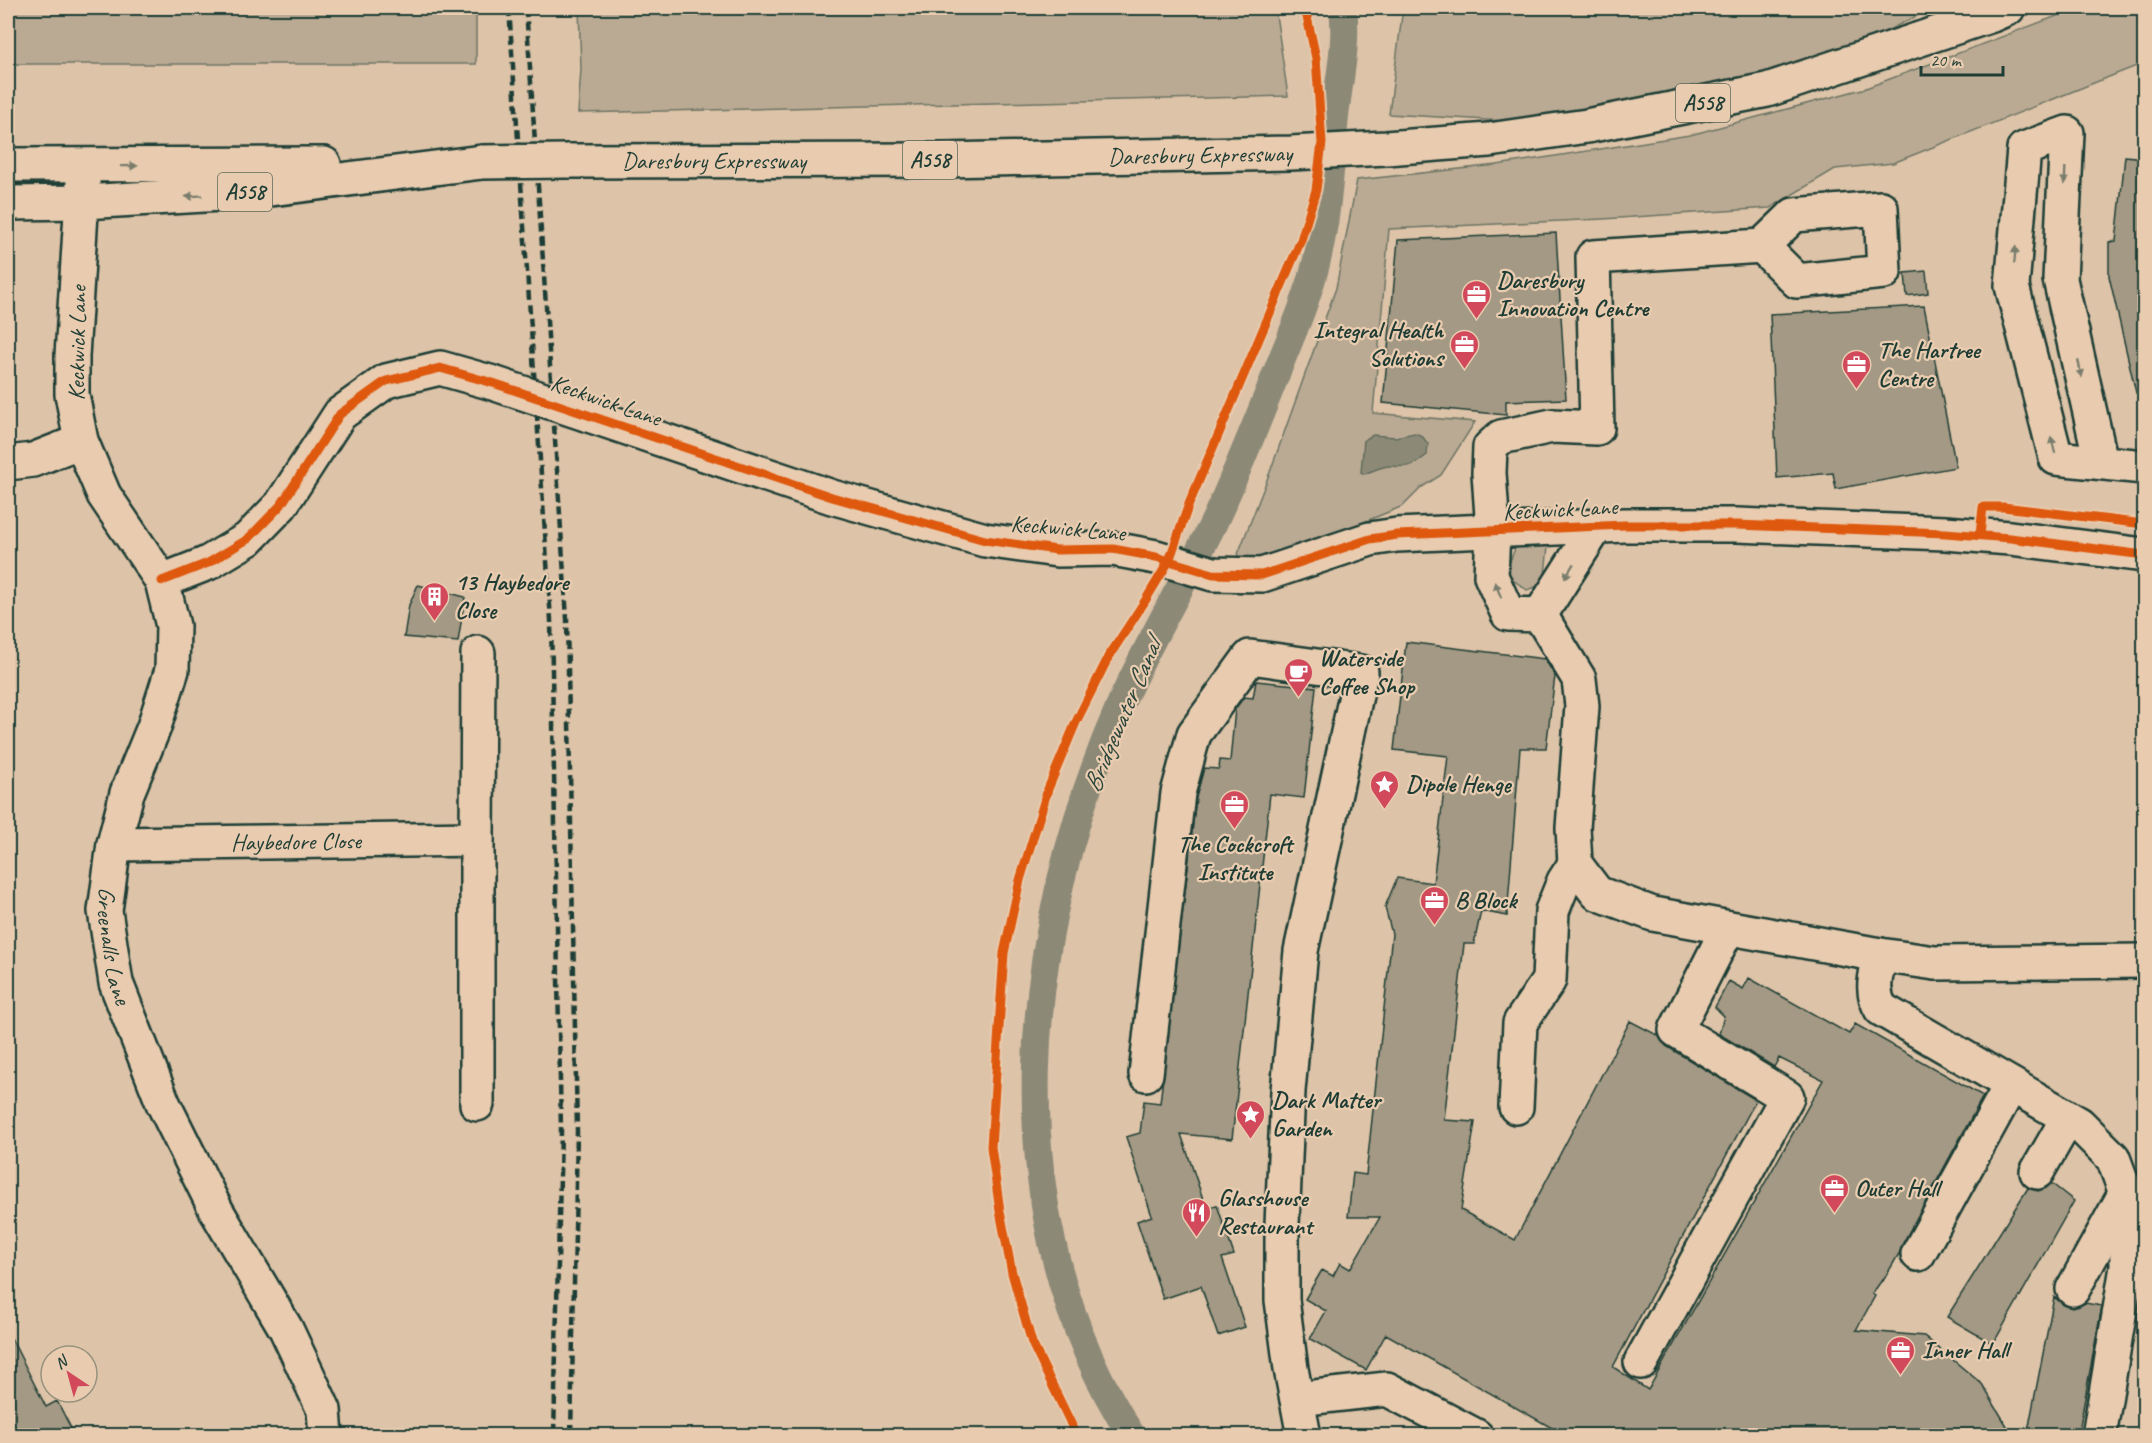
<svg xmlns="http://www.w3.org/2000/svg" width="2152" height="1443" font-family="Caveat,sans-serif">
  <rect width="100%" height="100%" fill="#ddc3a8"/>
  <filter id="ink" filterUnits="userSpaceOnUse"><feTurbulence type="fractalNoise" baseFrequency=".0167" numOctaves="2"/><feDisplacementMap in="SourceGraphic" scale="12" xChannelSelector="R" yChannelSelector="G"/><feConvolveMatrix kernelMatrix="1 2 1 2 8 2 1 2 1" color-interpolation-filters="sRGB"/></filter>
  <g filter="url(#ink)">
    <path fill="#baaa93" stroke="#6c7464" stroke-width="1.5" d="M 8,8 L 476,8 L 476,64 L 8,64 Z
      M 579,8 L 1275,8 L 1288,96 L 578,113 L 581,69 Z
      M 1403,8 L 1933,8 L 1767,90 L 1587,126 L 1389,114 Z
      M 2078,8 L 2144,8 L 2144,63 L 1893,163 L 1835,169 L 1770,208 L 1603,219 L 1389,229 L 1373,413 L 1475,422 L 1441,475 L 1422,487 L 1403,506 L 1349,528 L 1233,567 L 1270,472 L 1336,288 L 1357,180 L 1497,165 L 1690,135 L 1866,88 Z
      M 1516,546 L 1548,546 L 1544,584 L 1527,590 L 1505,574 Z"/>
    <path fill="#8c8a77" stroke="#606b5c" stroke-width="1.5" d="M 1415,433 L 1422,436 L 1428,444 L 1427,455 C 1413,466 1409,468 1392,466 C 1383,465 1373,471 1364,474 L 1361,472 L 1364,440 L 1373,435 L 1395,437 Z"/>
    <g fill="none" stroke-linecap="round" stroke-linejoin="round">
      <path stroke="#8c8a77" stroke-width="28" d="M 1132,1436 C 991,1218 1020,931 1121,703 C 1149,641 1184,583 1214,522 C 1237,472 1258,420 1278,369 C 1288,343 1300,317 1308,291 C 1326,239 1329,182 1334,127 C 1337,87 1348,48 1343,8"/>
    </g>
    <path fill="#a39984" stroke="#1f3d34" stroke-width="1.5" d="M 2125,156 L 2145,158 L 2145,392 L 2136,393 L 2109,276 L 2109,242 L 2116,241 Z
      M 1556,233 L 1566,399 L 1506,401 L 1506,415 L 1383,403 L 1398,240 Z
      M 1926,271 L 1928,293 L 1907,296 L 1905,273 Z
      M 1924,306 L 1956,467 L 1836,489 L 1833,473 L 1777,478 L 1770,314 Z
      M 418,585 L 465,597 L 458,642 L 404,637 L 409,605 Z
      M 1406,642 L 1545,659 L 1555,676 L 1546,748 L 1520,748 L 1507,916 L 1481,911 L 1474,944 L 1464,944 L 1444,1120 L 1475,1122 L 1461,1210 L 1515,1240 L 1630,1021 L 1659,1036 L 1666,1046 L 1756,1100 L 1613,1367 L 1648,1390 L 1823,1080 L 1779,1058 L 1774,1067 L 1719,1034 L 1724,1016 L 1715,1007 L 1729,981 L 1743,989 L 1749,978 L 1849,1034 L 1855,1024 L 1983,1096 L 1902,1245 L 1900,1252 L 1883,1281 L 1882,1280 L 1872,1294 L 1875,1296 L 1856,1330 L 1924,1336 L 1982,1384 L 2013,1436 L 1566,1436 L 1386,1334 L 1366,1370 L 1310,1339 L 1326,1311 L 1305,1299 L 1322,1270 L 1333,1276 L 1340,1263 L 1350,1269 L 1380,1217 L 1348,1217 L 1353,1173 L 1366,1175 L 1392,934 L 1385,907 L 1397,878 L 1433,883 L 1448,756 L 1394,750 Z
      M 1256,681 L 1316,687 L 1304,798 L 1270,794 L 1232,1139 L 1181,1134 L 1206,1208 L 1217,1205 L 1234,1255 L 1222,1258 L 1245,1327 L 1218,1336 L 1201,1286 L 1163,1299 L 1137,1221 L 1152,1216 L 1126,1137 L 1140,1133 L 1144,1101 L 1160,1103 L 1196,797 L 1204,768 L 1219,769 L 1220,760 L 1230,761 L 1235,709 L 1244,697 L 1253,698 Z
      M 2051,1183 L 2074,1201 L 1993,1344 L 1947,1317 L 2028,1188 L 2038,1191 L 2046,1188 Z
      M 2054,1297 L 2064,1305 L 2073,1308 L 2085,1303 L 2102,1306 L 2078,1436 L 2027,1436 Z
      M 8,1332 L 46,1407 L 57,1401 L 75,1436 L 8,1436 Z"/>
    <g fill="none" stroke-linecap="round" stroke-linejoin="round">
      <defs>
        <g id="minor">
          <path id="s1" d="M 84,166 L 72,356 L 72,394 L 81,441 L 104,495 L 162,581 L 173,626 L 172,670 L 154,727 L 127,793 L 114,844 L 105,911 L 116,983 L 163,1103 L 216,1210 L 286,1329 L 324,1410 L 326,1436"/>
          <path d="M 586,414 L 832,497 L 985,540 L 1057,550 L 1113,549 L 1156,557 L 1213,574 L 1262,575 L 1370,539 L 1397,535 L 1625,525 L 1737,525 L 1945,533 L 2010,538 L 2144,555"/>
          <path d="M 2101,462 L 2060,279 L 2067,133 L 2024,149 L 2012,286 L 2056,458 L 2144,467"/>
          <path d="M 8,463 L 33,460 L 81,441"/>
          <path d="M 162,581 L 208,563 L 248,539 L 281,505 L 340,414 L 386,381 L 440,368 L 493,383"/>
          <path d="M 1540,615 L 1579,679 L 1582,706 L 1573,828 L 1575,864 L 1597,893 L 1653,914 L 1880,955 C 1876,976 1870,990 1881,1009 L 2079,1124 L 2113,1158 L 2126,1193 L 2127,1267 L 2099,1436"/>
          <path d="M 1540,615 L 1508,614 L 1491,576 L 1493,531 L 1489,473 L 1490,447 L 1501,437 L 1552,426 L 1597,428 L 1593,257 L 1762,246 L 1794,215 L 1881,208 L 1884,272 L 1797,281 L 1762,246"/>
          <path d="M 1540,615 L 1596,527"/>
          <path d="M 477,839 L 478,653"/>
          <path id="s2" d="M 114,844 L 477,839 L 477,1104"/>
          <path d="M 1880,955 L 1935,963 L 2144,961"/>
          <path d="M 1146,1074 L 1178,793 L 1194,734 L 1250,657 L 1361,672 L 1301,951 L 1288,1091 L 1282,1224 L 1282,1300 L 1291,1369 L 1304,1436"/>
          <path d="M 1516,1107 L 1520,1023 L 1549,980 L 1552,911 L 1564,881 L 1575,864"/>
          <path d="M 2037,1172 L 2068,1118"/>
          <path d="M 1918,1254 L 2011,1085"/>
          <path d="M 2073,1289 L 2124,1196"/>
          <path d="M 1641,1362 L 1787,1097 L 1676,1030 L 1728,928"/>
          <path d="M 1297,1399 L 1387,1389 L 1476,1436"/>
        </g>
        <g id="major">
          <path id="s3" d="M 568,161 L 943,160 L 1291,153 L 1386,148 L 1489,140 L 1587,126 L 1767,90 L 1992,15 L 2008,8"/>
          <path d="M 8,165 L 324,164"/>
          <path d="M 8,203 L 83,202 L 239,193 L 482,162"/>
        </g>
      </defs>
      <use href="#minor" stroke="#1f3d34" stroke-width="38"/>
      <use href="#major" stroke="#1f3d34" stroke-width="38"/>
      <use href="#minor" stroke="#e9ccb0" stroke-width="33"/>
      <use href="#major" stroke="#e9ccb0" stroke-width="33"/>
      <path stroke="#1f3d34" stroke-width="4.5" stroke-dasharray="9 4.5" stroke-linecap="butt" d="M 509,8 L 551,620 L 561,1131 L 554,1436
        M 526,8 L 567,619 L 577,1131 L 571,1436"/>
      <defs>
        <path id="minor-bridge" d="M 493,383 L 586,414"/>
        <path id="major-bridge" d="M 482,162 L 568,161"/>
      </defs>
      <use href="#minor-bridge" stroke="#1f3d34" stroke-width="38" stroke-linecap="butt"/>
      <use href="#major-bridge" stroke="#1f3d34" stroke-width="38" stroke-linecap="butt"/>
      <use href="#minor-bridge" stroke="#e9ccb0" stroke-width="33"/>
      <use href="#major-bridge" stroke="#e9ccb0" stroke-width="33"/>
      <defs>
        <path id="cycleway" d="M 1980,535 L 1983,507 L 2003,507 L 2144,524
          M 162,581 L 208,563 L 248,539 L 281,505 L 340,414 L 386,381 L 440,368 L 493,383 L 832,497 L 985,540 L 1057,550 L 1113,549 L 1156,557 L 1213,574 L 1262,575 L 1370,539 L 1397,535 L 1625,525 L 1737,525 L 1945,533 L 2010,538 L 2144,555
          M 1077,1436 L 1032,1343 L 1012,1273 L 1000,1211 L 991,1147 L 1004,953 L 1020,880 L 1048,789 L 1076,722 L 1109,656 L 1145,601 L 1169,561 L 1189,504 L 1301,240 L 1316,190 L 1322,143 L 1316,58 L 1305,8"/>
      </defs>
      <use href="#cycleway" stroke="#e9ccb0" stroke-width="13"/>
      <use href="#cycleway" stroke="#de580e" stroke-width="9"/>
    </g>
    <defs><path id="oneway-solid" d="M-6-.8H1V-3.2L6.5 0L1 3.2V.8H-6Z" transform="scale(1.5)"/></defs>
    <g fill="#7a7d6c">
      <use href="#oneway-solid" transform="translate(129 166) rotate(-1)"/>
      <use href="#oneway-solid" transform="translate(2065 176) rotate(92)"/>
      <use href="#oneway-solid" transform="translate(194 196) rotate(176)"/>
      <use href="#oneway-solid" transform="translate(2015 255) rotate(-85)"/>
      <use href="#oneway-solid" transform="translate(2080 369) rotate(78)"/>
      <use href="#oneway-solid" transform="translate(2053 445) rotate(-104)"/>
      <use href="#oneway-solid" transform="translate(1569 571) rotate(122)"/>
      <use href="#oneway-solid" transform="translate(1498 590) rotate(-113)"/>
    </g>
  </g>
  <defs>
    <symbol id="office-pin" viewBox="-11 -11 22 30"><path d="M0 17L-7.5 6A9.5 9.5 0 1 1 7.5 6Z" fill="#d1495b" stroke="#e9ccb0"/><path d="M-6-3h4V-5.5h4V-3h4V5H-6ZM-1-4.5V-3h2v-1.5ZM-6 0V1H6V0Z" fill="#fff"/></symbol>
    <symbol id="building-pin" viewBox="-11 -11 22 30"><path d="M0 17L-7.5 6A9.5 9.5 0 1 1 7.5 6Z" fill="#d1495b" stroke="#e9ccb0"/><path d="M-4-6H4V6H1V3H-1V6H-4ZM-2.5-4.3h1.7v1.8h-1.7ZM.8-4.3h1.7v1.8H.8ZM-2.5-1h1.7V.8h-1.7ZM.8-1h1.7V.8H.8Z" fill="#fff"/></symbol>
    <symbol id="cafe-pin" viewBox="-11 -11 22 30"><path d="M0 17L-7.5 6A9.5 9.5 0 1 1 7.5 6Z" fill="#d1495b" stroke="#e9ccb0"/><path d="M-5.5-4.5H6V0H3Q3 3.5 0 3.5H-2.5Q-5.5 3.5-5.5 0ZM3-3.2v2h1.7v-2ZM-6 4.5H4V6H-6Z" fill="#fff"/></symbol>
    <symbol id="sight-pin" viewBox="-11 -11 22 30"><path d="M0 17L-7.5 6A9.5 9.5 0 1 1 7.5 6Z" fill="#d1495b" stroke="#e9ccb0"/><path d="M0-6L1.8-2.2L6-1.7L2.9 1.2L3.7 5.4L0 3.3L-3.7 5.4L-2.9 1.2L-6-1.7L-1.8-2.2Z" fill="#fff"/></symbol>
    <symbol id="restaurant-pin" viewBox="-11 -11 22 30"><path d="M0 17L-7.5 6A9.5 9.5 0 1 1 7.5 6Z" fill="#d1495b" stroke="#e9ccb0"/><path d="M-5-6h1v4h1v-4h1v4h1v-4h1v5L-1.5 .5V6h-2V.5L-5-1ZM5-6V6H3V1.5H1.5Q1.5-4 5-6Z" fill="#fff"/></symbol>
  </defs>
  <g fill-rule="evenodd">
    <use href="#office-pin" x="1460" y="278" width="33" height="45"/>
    <use href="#office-pin" x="1448" y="328" width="33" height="45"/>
    <use href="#office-pin" x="1840" y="348" width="33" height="45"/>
    <use href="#building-pin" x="418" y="580" width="33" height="45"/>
    <use href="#cafe-pin" x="1282" y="656" width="33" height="45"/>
    <use href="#sight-pin" x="1368" y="768" width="33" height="45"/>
    <use href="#office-pin" x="1218" y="788" width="33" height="45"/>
    <use href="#office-pin" x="1418" y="884" width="33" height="45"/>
    <use href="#sight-pin" x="1234" y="1098" width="33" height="45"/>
    <use href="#office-pin" x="1818" y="1172" width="33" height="45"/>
    <use href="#restaurant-pin" x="1180" y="1196" width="33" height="45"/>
    <use href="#office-pin" x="1884" y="1334" width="33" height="45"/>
  </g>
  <g text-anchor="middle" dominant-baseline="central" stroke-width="4.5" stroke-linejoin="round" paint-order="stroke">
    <g fill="#e9ccb0" stroke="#5c6859" stroke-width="1.5">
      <rect x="1676" y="84" width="54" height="38" rx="4.5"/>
      <rect x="903" y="141" width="54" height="38" rx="4.5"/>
      <rect x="218" y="173" width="54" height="38" rx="4.5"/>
    </g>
    <g font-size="22" font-weight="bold" fill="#1f3d34">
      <text x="1703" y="103">A558</text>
      <text x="930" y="160">A558</text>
      <text x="245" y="192">A558</text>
    </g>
    <g font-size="24" fill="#1f3d34" stroke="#e9ccb0">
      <text stroke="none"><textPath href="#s3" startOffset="632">Daresbury Expressway</textPath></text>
      <text stroke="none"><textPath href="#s3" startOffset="146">Daresbury Expressway</textPath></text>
      <text transform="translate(77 343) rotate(-89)">Keckwick Lane</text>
      <text transform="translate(606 400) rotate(19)">Keckwick Lane</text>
      <text transform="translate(1560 509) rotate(-3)">Keckwick Lane</text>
      <text transform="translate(1068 528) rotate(5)">Keckwick Lane</text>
      <text stroke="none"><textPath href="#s2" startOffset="182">Haybedore Close</textPath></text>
      <text stroke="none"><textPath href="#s1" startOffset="816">Greenalls Lane</textPath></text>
    </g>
    <g font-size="24" font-weight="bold" fill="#1f3d34" stroke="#e9ccb0" text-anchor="start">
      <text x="1497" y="280">Daresbury<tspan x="1497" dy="28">Innovation Centre</tspan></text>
      <text x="1443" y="330" text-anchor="end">Integral Health<tspan x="1443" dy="28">Solutions</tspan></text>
      <text x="1878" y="350">The Hartree<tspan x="1878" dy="28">Centre</tspan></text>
      <text x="455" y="582">13 Haybedore<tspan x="455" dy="28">Close</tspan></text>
      <text x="1319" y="658">Waterside<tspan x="1319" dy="28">Coffee Shop</tspan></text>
      <text x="1406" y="784">Dipole Henge</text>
      <text x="1235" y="844" text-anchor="middle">The Cockcroft<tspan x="1235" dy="28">Institute</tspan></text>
      <text x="1455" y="900">B Block</text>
      <text x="1272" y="1100">Dark Matter<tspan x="1272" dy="28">Garden</tspan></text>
      <text x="1855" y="1188">Outer Hall</text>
      <text x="1218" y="1198">Glasshouse<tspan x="1218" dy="28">Restaurant</tspan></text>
      <text x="1922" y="1350">Inner Hall</text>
    </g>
    <g font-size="26" font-style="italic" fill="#2a453b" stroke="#e9ccb0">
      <text transform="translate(1122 716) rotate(-67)">Bridgewater Canal</text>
    </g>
  </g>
  <rect width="2152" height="1443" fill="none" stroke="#e9ccb0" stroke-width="30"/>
  <rect x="15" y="15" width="2122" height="1413" fill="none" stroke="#1f3d34" stroke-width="2" filter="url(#ink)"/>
  <g transform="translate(69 1374) rotate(324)"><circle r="28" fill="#e9ccb0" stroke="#98937e" stroke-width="1.5"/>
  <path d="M0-4.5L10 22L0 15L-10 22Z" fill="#d1495b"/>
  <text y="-9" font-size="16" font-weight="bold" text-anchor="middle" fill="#1f3d34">N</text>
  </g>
  <path d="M1921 66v9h82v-9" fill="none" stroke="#1f3d34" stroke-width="3"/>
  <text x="1930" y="66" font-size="18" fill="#1f3d34" stroke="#e9ccb0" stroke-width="4.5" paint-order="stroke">20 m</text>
</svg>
